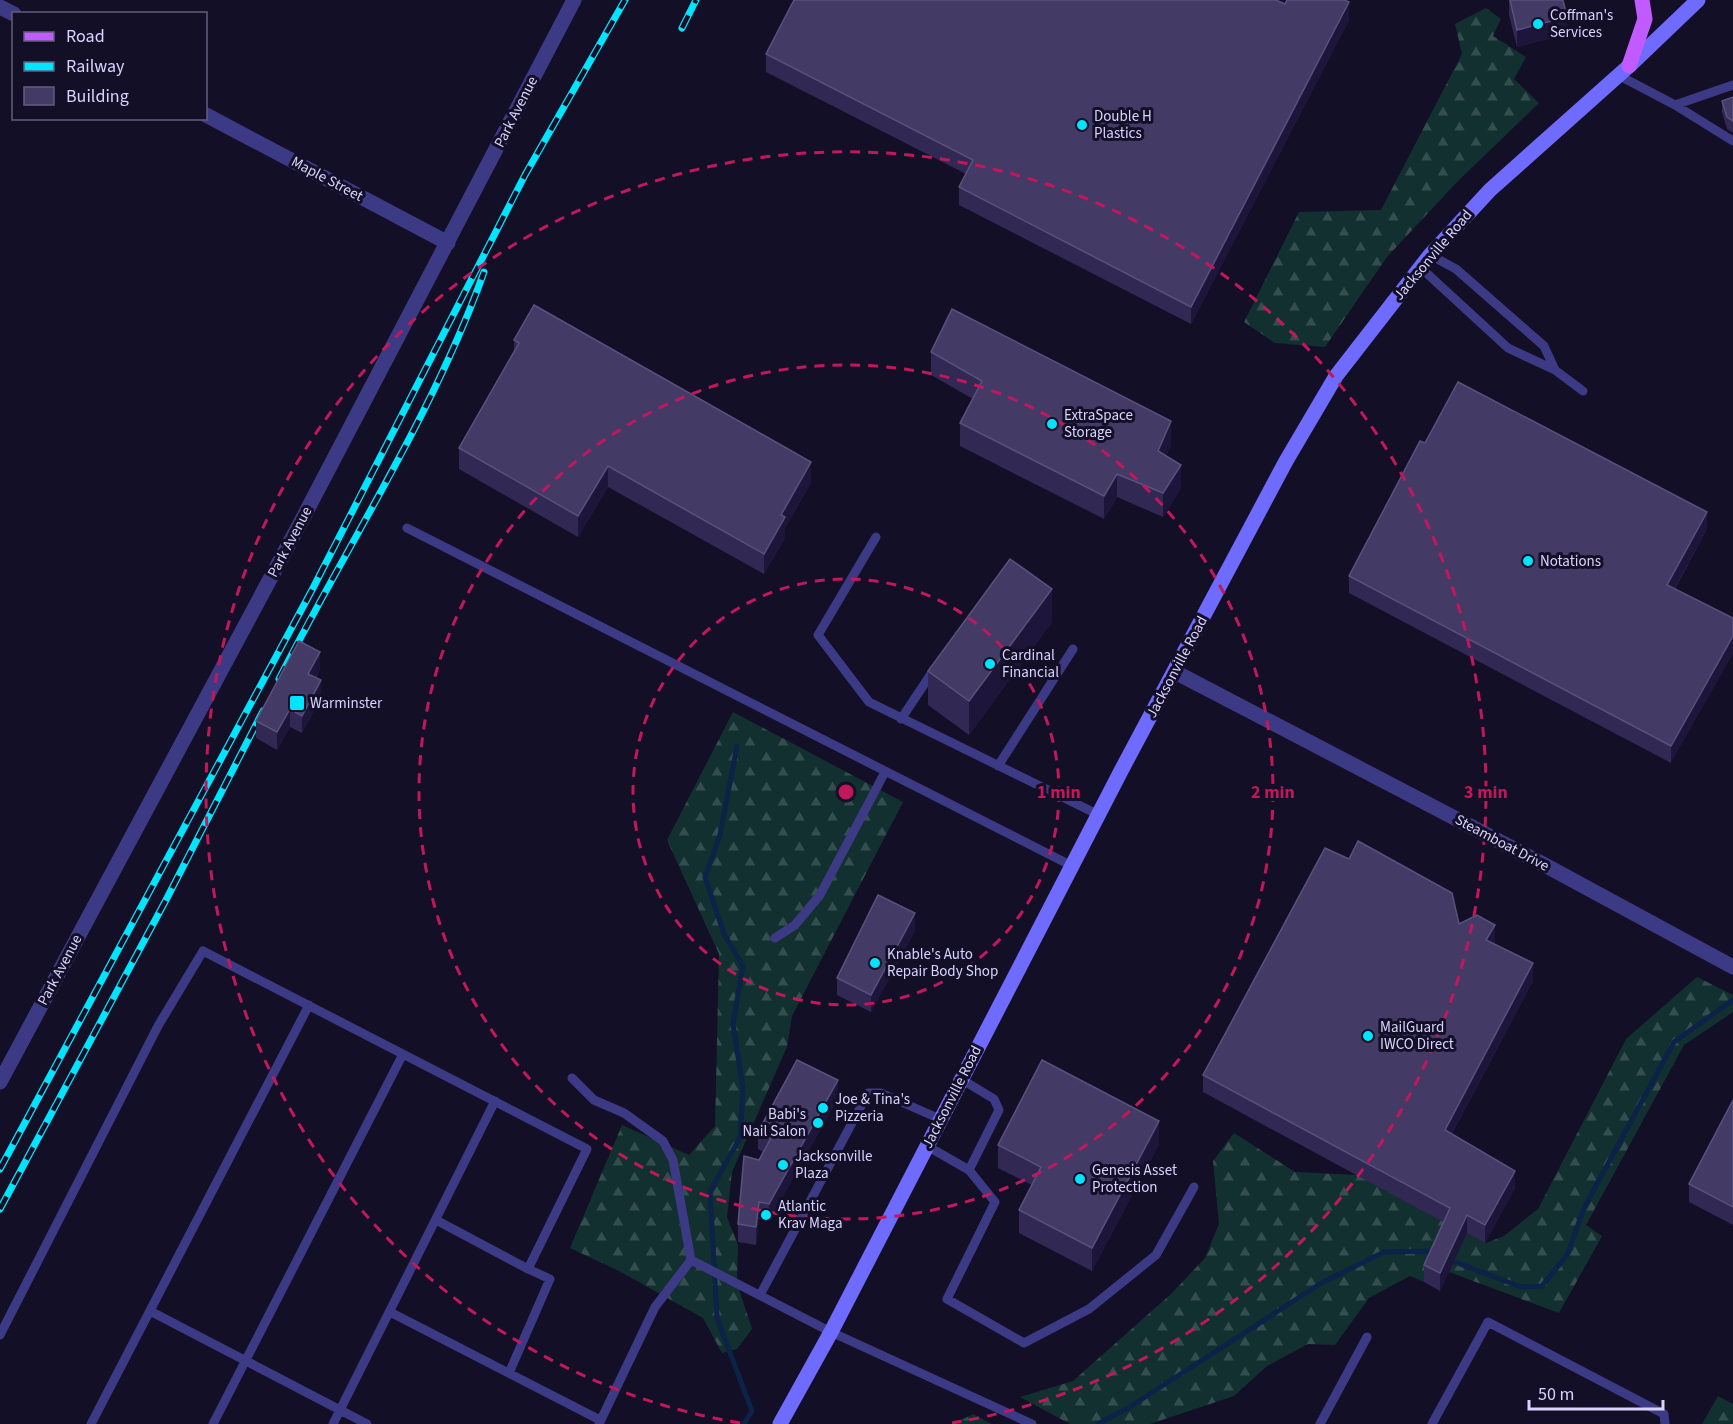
<svg xmlns="http://www.w3.org/2000/svg" width="1733" height="1424" font-family="'Source Sans 3',sans-serif">
  <defs>
    <pattern id="forest-firs" width="22" height="20" patternUnits="userSpaceOnUse" patternTransform="scale(1.5)"><rect width="22" height="20" fill="#12302f"/><path d="M5 1l3.5 6h-7zM16 11l3.5 6h-7z" fill="#344d4e"/></pattern>
  </defs>
  <rect width="100%" height="100%" fill="#130f26"/>
  <path fill="url(#forest-firs)" d="M 1486,8 L 1501,19 L 1493,36 L 1526,57 L 1514,79 L 1539,103 L 1455,184 L 1387,257 L 1325,347 L 1275,343 L 1244,322 L 1299,212 L 1381,210 L 1462,54 L 1455,24 Z
    M 733,712 L 903,802 L 792,1016 L 787,1047 L 732,1172 L 727,1217 L 738,1245 L 737,1283 L 752,1329 L 737,1349 L 722,1353 L 703,1318 L 619,1271 L 570,1248 L 622,1125 L 689,1155 L 715,1126 L 719,954 L 667,840 Z
    M 1697,977 L 1733,995 L 1733,1012 L 1684,1045 L 1586,1225 L 1602,1236 L 1559,1313 L 1449,1272 L 1467,1233 L 1486,1243 L 1504,1236 L 1538,1209 L 1626,1039 Z
    M 1234,1133 L 1295,1172 L 1357,1175 L 1450,1225 L 1424,1282 L 1410,1276 L 1369,1298 L 1335,1345 L 1308,1344 L 1267,1366 L 1234,1396 L 1150,1424 L 1070,1424 L 1020,1397 L 1073,1381 L 1172,1293 L 1205,1258 L 1219,1224 L 1213,1161 Z
    M 1718,1396 L 1733,1404 L 1733,1424 L 1702,1424 Z
    M 973,1414 L 992,1424 L 954,1424 Z"/>
  <g fill="none" stroke-linecap="round" stroke-linejoin="round">
    <path stroke="#0c2248" stroke-width="5" d="M 737,746 L 720,835 L 705,877 L 724,934 L 743,966 L 733,1024 L 743,1088 L 740,1138 L 710,1191 L 717,1318 L 752,1411 L 744,1424
      M 1447,1259 L 1521,1287 L 1542,1286 L 1567,1255 L 1584,1208 L 1674,1042 L 1733,1000
      M 1098,1424 L 1128,1408 L 1323,1282 L 1384,1252 L 1429,1251 L 1436,1254"/>
    <path stroke="#3d3a85" stroke-width="9" d="M 1618,75 L 1675,105 L 1733,85
      M 1675,105 L 1733,141
      M 1430,255 L 1456,269 L 1544,346 L 1555,370
      M 1421,268 L 1508,348 L 1555,370 L 1583,391
      M 407,528 L 1072,866
      M 876,537 L 818,635 L 869,702 L 1099,815
      M 901,719 L 933,671
      M 998,766 L 1073,649
      M 775,938 L 795,925 L 820,895 L 885,772
      M 572,1078 L 594,1100 L 624,1113 L 663,1141 L 673,1160 L 691,1260
      M 961,1079 L 994,1099 L 999,1110 L 969,1170
      M 927,1146 L 969,1170 L 995,1202 L 947,1299 L 1024,1343 L 1089,1309 L 1156,1255 L 1194,1187
      M 436,1220 L 528,1269
      M 760,1295 L 868,1093 L 881,1093 L 940,1119
      M 150,1311 L 367,1424
      M 390,1312 L 600,1420
      M 0,1335 L 158,1026 L 203,951 L 587,1149 L 528,1269 L 550,1279 L 509,1373
      M 91,1424 L 309,1005
      M 213,1424 L 403,1054
      M 333,1424 L 495,1101
      M 599,1424 L 655,1307 L 691,1260 L 831,1332 L 1032,1424
      M 1320,1424 L 1367,1337
      M 1432,1424 L 1488,1322 L 1664,1414 L 1665,1424"/>
    <path stroke="#3d3a85" stroke-width="15" d="M 0,7 L 14,14
      M 206,115 L 448,243
      M 1175,672 L 1541,863 L 1733,967
      M 0,1082 L 305,514 L 574,0"/>
    <path stroke="#6f6bff" stroke-width="15" d="M 780,1424 L 831,1332 L 1122,769 L 1286,461 L 1336,376 L 1430,255 L 1490,190 L 1629,66 L 1698,0"/>
    <path stroke="#c25bff" stroke-width="15" d="M 1629,66 L 1645,19 L 1642,0"/>
    <defs>
      <path id="rail" d="M 682,28 L 696,0
        M 279,679 C 348,543 433,415 484,272
        M 0,1169 L 312,590 L 525,175 L 625,0
        M 0,1209 L 166,900 L 263,711"/>
    </defs>
    <use href="#rail" stroke="#00e5ff" stroke-width="7"/>
    <use href="#rail" stroke="#130f26" stroke-width="4.5" stroke-dasharray="14" stroke-linecap="butt"/>
  </g>
  <path fill="#312854" d="M 1509,0 L 1563,0 L 1567,34 L 1517,47 L 1509,15 Z
    M 1285,4 L 1349,20 L 1191,324 L 959,205 L 959,187 L 966,174 L 766,72 L 766,54 Z
    M 1733,97 L 1733,133 L 1727,129 L 1722,112 L 1722,101 Z
    M 514,340 L 811,483 L 785,528 L 785,538 L 764,574 L 608,487 L 578,537 L 459,469 L 459,448 L 514,353 Z
    M 931,352 L 1171,445 L 1166,456 L 1181,488 L 1163,517 L 1117,497 L 1104,519 L 960,446 L 960,423 L 973,399 L 931,375 Z
    M 1425,443 L 1707,529 L 1675,589 L 1671,763 L 1349,593 L 1349,576 Z
    M 1052,622 L 969,735 L 928,705 L 928,671 Z
    M 320,669 L 316,678 L 321,698 L 302,733 L 290,727 L 277,750 L 256,738 L 256,721 Z
    M 1459,924 L 1495,942 L 1494,944 L 1533,981 L 1452,1134 L 1515,1188 L 1485,1243 L 1467,1233 L 1440,1291 L 1424,1282 L 1424,1265 L 1443,1222 L 1203,1092 L 1203,1075 Z
    M 915,931 L 871,1012 L 837,995 L 837,978 Z
    M 838,1098 L 769,1221 L 759,1219 L 756,1245 L 738,1242 L 738,1224 L 763,1152 L 758,1149 L 758,1132 Z
    M 1733,1100 L 1733,1225 L 1689,1202 L 1689,1184 Z
    M 1159,1144 L 1092,1271 L 1019,1233 L 1019,1210 L 1032,1185 L 998,1168 L 998,1145 Z"/>
  <path fill="#1d163a" d="M 1349,2 L 1349,20 L 1191,324 L 1191,307 Z
    M 1567,17 L 1567,34 L 1517,47 L 1517,30 Z
    M 1171,421 L 1171,445 L 1158,475 L 1158,451 Z
    M 811,462 L 811,483 L 785,528 L 785,538 L 764,574 L 764,554 L 781,515 Z
    M 1181,465 L 1181,488 L 1163,517 L 1163,493 Z
    M 608,466 L 608,487 L 578,537 L 578,516 Z
    M 1117,474 L 1117,497 L 1104,519 L 1104,496 Z
    M 1707,512 L 1707,529 L 1667,602 L 1667,585 Z
    M 1052,589 L 1052,622 L 969,735 L 969,701 Z
    M 1733,636 L 1733,654 L 1671,763 L 1671,746 Z
    M 320,652 L 320,669 L 308,691 L 308,674 Z
    M 321,680 L 321,698 L 302,733 L 302,716 Z
    M 290,709 L 290,727 L 277,750 L 277,732 Z
    M 915,913 L 915,931 L 871,1012 L 871,995 Z
    M 1495,925 L 1495,942 L 1486,957 L 1486,940 Z
    M 1533,963 L 1533,981 L 1445,1147 L 1445,1130 Z
    M 838,1080 L 838,1098 L 769,1221 L 769,1204 Z
    M 1159,1121 L 1159,1144 L 1092,1271 L 1092,1248 Z
    M 1515,1171 L 1515,1188 L 1485,1243 L 1485,1225 Z
    M 759,1202 L 759,1219 L 756,1245 L 756,1227 Z
    M 1467,1215 L 1467,1233 L 1440,1291 L 1440,1273 Z"/>
  <path fill="#433a66" stroke="#5a527e" stroke-width="1.5" d="M 794,0 L 1276,0 L 1285,4 L 1287,0 L 1344,0 L 1349,2 L 1191,307 L 959,187 L 973,160 L 766,54 Z
    M 1510,0 L 1563,0 L 1567,17 L 1517,30 Z
    M 1733,97 L 1733,121 L 1727,117 L 1722,101 Z
    M 534,305 L 811,462 L 781,515 L 785,517 L 764,554 L 608,466 L 578,516 L 459,448 L 519,343 L 514,340 Z
    M 952,309 L 1171,421 L 1158,451 L 1181,465 L 1163,493 L 1117,474 L 1104,496 L 960,423 L 982,381 L 931,352 Z
    M 1458,382 L 1707,512 L 1667,585 L 1733,618 L 1733,636 L 1671,746 L 1349,576 L 1420,441 L 1425,443 Z
    M 1010,559 L 1052,589 L 969,701 L 928,671 Z
    M 299,641 L 320,652 L 308,674 L 321,680 L 302,716 L 290,709 L 277,732 L 256,721 Z
    M 1358,841 L 1452,893 L 1459,924 L 1477,915 L 1495,925 L 1486,940 L 1533,963 L 1445,1130 L 1515,1171 L 1485,1225 L 1467,1215 L 1440,1273 L 1424,1265 L 1450,1208 L 1203,1075 L 1325,848 L 1349,859 Z
    M 878,895 L 915,913 L 871,995 L 837,978 Z
    M 797,1060 L 838,1080 L 769,1204 L 759,1202 L 756,1227 L 738,1224 L 744,1156 L 759,1160 L 771,1138 L 758,1132 Z
    M 1042,1060 L 1159,1121 L 1092,1248 L 1019,1210 L 1041,1167 L 998,1145 Z
    M 1733,1100 L 1733,1207 L 1689,1184 Z"/>
  <g fill="none" stroke="#c2185b" stroke-width="3" stroke-dasharray="10 8">
    <circle cx="846" cy="792" r="213"/>
    <circle cx="846" cy="792" r="427"/>
    <path d="M740 1423A640 640 0 1 1 952 1423"/>
  </g>
  <g fill="#00e5ff" stroke="#130f26" stroke-width="2">
    <circle cx="1538" cy="24" r="6"/>
    <circle cx="1082" cy="125" r="6"/>
    <circle cx="1052" cy="424" r="6"/>
    <circle cx="1528" cy="561" r="6"/>
    <circle cx="990" cy="664" r="6"/>
    <rect x="289" y="695" width="16" height="16" rx="3"/>
    <circle cx="875" cy="963" r="6"/>
    <circle cx="1368" cy="1036" r="6"/>
    <circle cx="823" cy="1108" r="6"/>
    <circle cx="818" cy="1123" r="6"/>
    <circle cx="783" cy="1165" r="6"/>
    <circle cx="1080" cy="1179" r="6"/>
    <circle cx="766" cy="1215" r="6"/>
  </g>
  <g text-anchor="middle" dominant-baseline="central" stroke-width="6" stroke-linejoin="round" paint-order="stroke">
    <g font-size="15" fill="#d9d4ff" stroke="#130f26" text-anchor="start">
      <text x="1550" y="15">Coffman's<tspan x="1550" dy="17">Services</tspan></text>
      <text x="1094" y="116">Double H<tspan x="1094" dy="17">Plastics</tspan></text>
      <text x="1064" y="415">ExtraSpace<tspan x="1064" dy="17">Storage</tspan></text>
      <text x="1540" y="561">Notations</text>
      <text x="1002" y="655">Cardinal<tspan x="1002" dy="17">Financial</tspan></text>
      <text x="310" y="703">Warminster</text>
      <text x="887" y="954">Knable's Auto<tspan x="887" dy="17">Repair Body Shop</tspan></text>
      <text x="1380" y="1027">MailGuard<tspan x="1380" dy="17">IWCO Direct</tspan></text>
      <text x="835" y="1099">Joe &amp; Tina's<tspan x="835" dy="17">Pizzeria</tspan></text>
      <text x="806" y="1114" text-anchor="end">Babi's<tspan x="806" dy="17">Nail Salon</tspan></text>
      <text x="795" y="1156">Jacksonville<tspan x="795" dy="17">Plaza</tspan></text>
      <text x="1092" y="1170">Genesis Asset<tspan x="1092" dy="17">Protection</tspan></text>
      <text x="778" y="1206">Atlantic<tspan x="778" dy="17">Krav Maga</tspan></text>
    </g>
    <g font-size="15" fill="#d9d4ff" stroke="#130f26">
      <text transform="translate(516 112) rotate(-63)">Park Avenue</text>
      <text transform="translate(327 179) rotate(28)">Maple Street</text>
      <text transform="translate(1433 255) rotate(-50)">Jacksonville Road</text>
      <text transform="translate(290 542) rotate(-62)">Park Avenue</text>
      <text transform="translate(1177 667) rotate(-62)">Jacksonville Road</text>
      <text transform="translate(1502 843) rotate(28)">Steamboat Drive</text>
      <text transform="translate(60 970) rotate(-62)">Park Avenue</text>
      <text transform="translate(952 1097) rotate(-63)">Jacksonville Road</text>
    </g>
  </g>
  <circle cx="846" cy="792" r="9" fill="#c2185b" stroke="#130f26" stroke-width="3"/>
  <g font-size="18" text-anchor="middle" font-weight="bold" fill="#c2185b" stroke="#130f26" stroke-width="6" stroke-linejoin="round" paint-order="stroke">
    <text x="1059" y="798">1 min</text>
    <text x="1273" y="798">2 min</text>
    <text x="1486" y="798">3 min</text>
  </g>
  <rect x="12" y="12" width="195" height="108" fill="#130f26" stroke="#625e7d" stroke-width="1.5"/>
  <rect x="24" y="32" width="30" height="9" fill="#c25bff" stroke="#625e7d" stroke-width="1.5"/>
  <text x="66" y="42" font-size="18" fill="#d9d4ff">Road</text>
  <rect x="24" y="62" width="30" height="9" fill="#00e5ff" stroke="#625e7d" stroke-width="1.5"/>
  <text x="66" y="72" font-size="18" fill="#d9d4ff">Railway</text>
  <rect x="24" y="87" width="30" height="18" fill="#433a66" stroke="#625e7d" stroke-width="1.5"/>
  <text x="66" y="102" font-size="18" fill="#d9d4ff">Building</text>
  <path d="M1529 1400v9h134v-9" fill="none" stroke="#d9d4ff" stroke-width="3"/>
  <text x="1538" y="1400" font-size="18" fill="#d9d4ff" stroke="#130f26" stroke-width="4.5" paint-order="stroke">50 m</text>
</svg>
